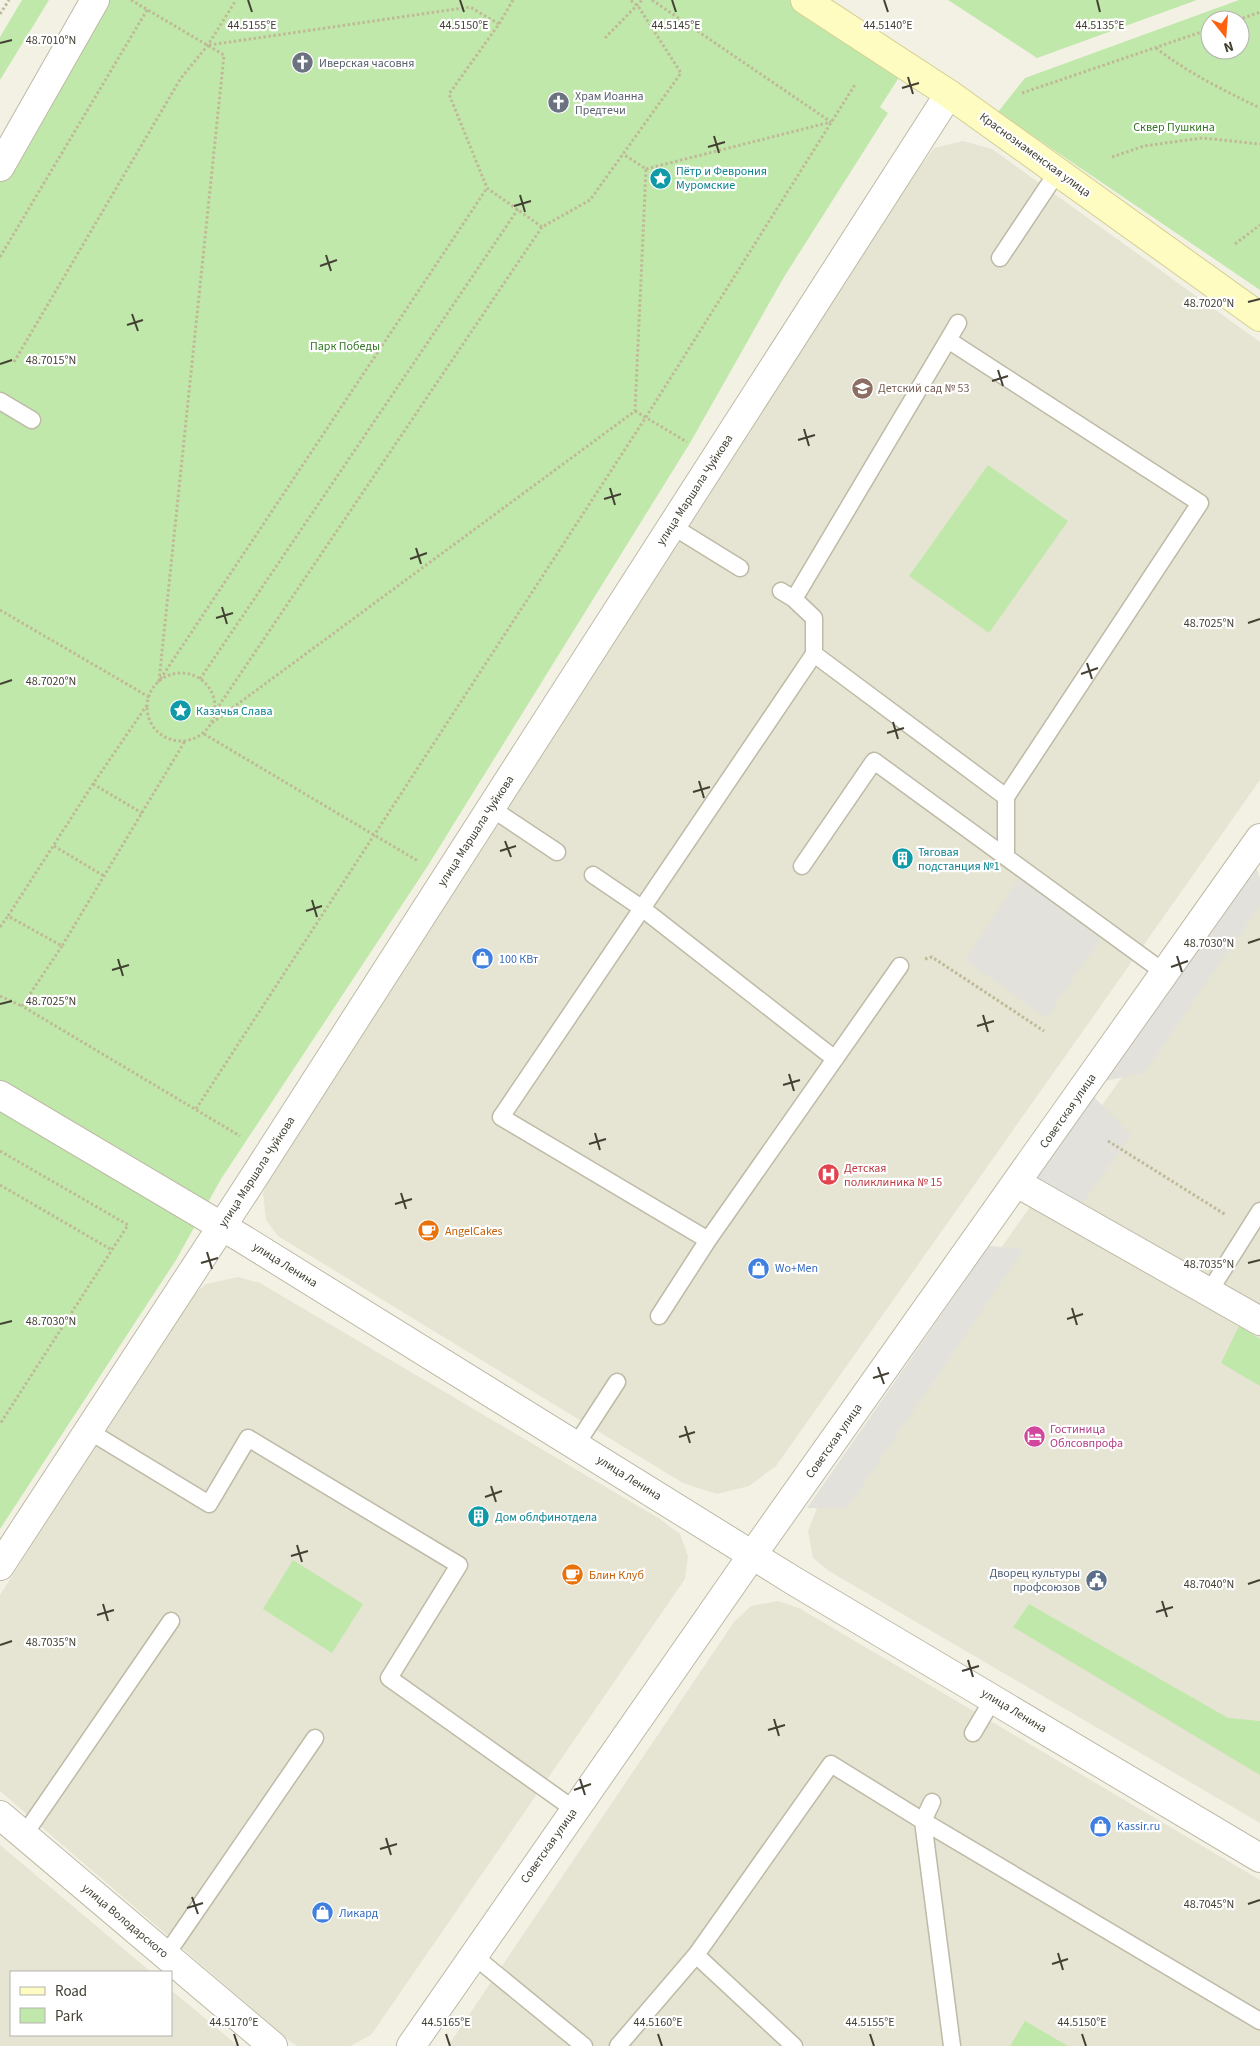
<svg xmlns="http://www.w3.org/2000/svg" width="1260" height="2046" font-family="'Source Sans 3',sans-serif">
  <rect width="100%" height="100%" fill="#f2f1e4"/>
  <path fill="#e6e4d2" d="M 963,141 L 992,149 L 1260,342 L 1260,780 L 776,1466 L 749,1486 L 717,1494 L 683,1483 L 278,1236 L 266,1220 L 263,1193 L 271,1174 L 917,171 L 934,148 Z
    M 1260,882 L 1260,1823 L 829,1571 L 813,1558 L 808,1531 L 817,1508 Z
    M 238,1277 L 260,1283 L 660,1519 L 680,1534 L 688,1556 L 685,1579 L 371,2035 L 350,2046 L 298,2046 L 291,2042 L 0,1791 L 0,1595 L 190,1298 L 206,1284 Z
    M 778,1601 L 799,1608 L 1260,1880 L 1260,2046 L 448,2046 L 734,1622 L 751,1606 Z
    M 0,1845 L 151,1972 L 11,1972 L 11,2035 L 171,2035 L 171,1990 L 238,2046 L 0,2046 Z"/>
  <path fill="#c1e8ab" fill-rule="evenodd" d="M 22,0 L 49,0 L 0,80 L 0,37 Z
    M 95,0 L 805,0 L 907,65 L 880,107 L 888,113 L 784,277 L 690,443 L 427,867 L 221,1179 L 176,1260 L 0,1529 L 0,167 Z
    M 948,0 L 1197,0 L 1037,58 Z
    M 1239,0 L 1260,0 L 1260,290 L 998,112 L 1025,78 ZM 1210,20 L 1240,20 L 1240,50 L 1210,50 Z
    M 988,465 L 1068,521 L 989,633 L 909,576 Z
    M 1239,1326 L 1260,1339 L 1260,1386 L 1221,1363 Z
    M 293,1560 L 363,1604 L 332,1653 L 263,1609 Z
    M 1029,1604 L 1228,1718 L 1260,1721 L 1260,1775 L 1013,1627 Z
    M 1025,2021 L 1068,2046 L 1010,2046 Z"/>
  <path fill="#e3e1dc" d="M 1254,862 L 1260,878 L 1260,905 L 1144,1073 L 1100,1082 Z
    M 1020,877 L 1102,937 L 1046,1018 L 965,960 Z
    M 1090,1093 L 1131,1135 L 1078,1210 L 1027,1182 Z
    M 989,1246 L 1024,1249 L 847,1508 L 807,1508 Z"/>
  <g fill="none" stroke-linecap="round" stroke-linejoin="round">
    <defs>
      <path id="service" d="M 1000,258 L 1058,171
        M 0,401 L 32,420
        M 672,526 L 740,568
        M 781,591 L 794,599 L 814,618 L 814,654
        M 794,599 L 948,340
        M 491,808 L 557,852
        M 1006,857 L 1006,797
        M 802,866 L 874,761 L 1165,973
        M 593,875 L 643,909 L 835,1059
        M 900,966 L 708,1240 L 501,1117 L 814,654 L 1006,797 L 1200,503 L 948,340 L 958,323
        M 1209,1292 L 1260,1211
        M 659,1316 L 708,1240
        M 89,1431 L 209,1504 L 248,1438 L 459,1565 L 389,1678 L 575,1810
        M 576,1445 L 617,1382
        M 973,1733 L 993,1699
        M 932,1802 L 923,1821 L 1260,2021
        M 24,1835 L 171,1621
        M 166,1955 L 315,1738
        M 696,1955 L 831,1764 L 923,1821 L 952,2046
        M 474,1956 L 584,2046
        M 618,2046 L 696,1955 L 794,2046"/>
      <path id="minor" d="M 0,167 L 95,0
        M 0,1095 L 243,1239 L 794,1581 L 1260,1858
        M 1017,1183 L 1260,1321
        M 0,1566 L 245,1191 L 949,94
        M 0,1815 L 273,2046"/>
      <path id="tertiary" d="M 411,2046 L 753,1554 L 1260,838"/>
      <path id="secondary" d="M 805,0 L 949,94 L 1260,317"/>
    </defs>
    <use href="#service" stroke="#bebaa6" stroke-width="19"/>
    <use href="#minor" stroke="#bebaa6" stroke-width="30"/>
    <use href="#tertiary" stroke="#bebaa6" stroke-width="30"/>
    <use href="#secondary" stroke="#d4cf92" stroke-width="30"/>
    <path stroke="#c0b997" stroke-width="3" stroke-dasharray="2.5 2.5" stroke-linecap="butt" d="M 131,0 L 224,55 L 159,681 L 487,188
      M 513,0 L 499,24 L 449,94 L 487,188 L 542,227 L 590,200 L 681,73 L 638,6 L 630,0
      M 652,0 L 831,122
      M 0,14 L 9,0
      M 1238,20 L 1260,12
      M 605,38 L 642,0
      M 209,45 L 470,7 L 499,24
      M 1156,48 C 1188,73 1223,90 1260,108
      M 1022,93 L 1210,29
      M 1112,157 L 1144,146 L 1202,138 L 1260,144
      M 646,169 L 831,122
      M 1235,244 L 1260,225
      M 0,257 L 147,10
      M 14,362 L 181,78 L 208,45 L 236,0
      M 635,411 L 687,442
      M 0,610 L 149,697
      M147 707a34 34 0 1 1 68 0a34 34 0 1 1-68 0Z
      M 200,679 L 518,209
      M 147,705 L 93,784 L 8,916 L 62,946 L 185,741
      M 216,710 L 542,227
      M 212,723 L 635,411 L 646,169 L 623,154
      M 204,734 L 418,861
      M 93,784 L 142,813
      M 54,846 L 104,876
      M 0,927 L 8,916
      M 62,946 L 22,1006 L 240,1136
      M 925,959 L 932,957 L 1044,1031
      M 0,996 L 22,1006
      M 196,1109 L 646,417 L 856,83
      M 1108,1141 L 1226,1215
      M 0,1151 L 128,1225 L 0,1424
      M 0,1185 L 112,1250"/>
    <use href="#service" stroke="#fff" stroke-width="16"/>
    <use href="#minor" stroke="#fff" stroke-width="28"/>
    <use href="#tertiary" stroke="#fff" stroke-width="28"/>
    <use href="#secondary" stroke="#fffcc1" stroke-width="28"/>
  </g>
  <path fill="none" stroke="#444134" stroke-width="2" d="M 248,0 L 252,12M 460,0 L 464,12M 672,0 L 676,12M 884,0 L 888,12M 1097,0 L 1100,12M 0,43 L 12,40M 908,77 L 913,94M 902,88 L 919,83M 714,136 L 719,153M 708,147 L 725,142M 520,195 L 525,212M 514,206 L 531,201M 326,255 L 331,271M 320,266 L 337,260M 1248,302 L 1260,299M 132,314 L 138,331M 127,325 L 143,320M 0,364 L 12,360M 998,370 L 1003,386M 992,381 L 1008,376M 804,429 L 809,446M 798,440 L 815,435M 610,488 L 615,505M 604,499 L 621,494M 416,548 L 421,564M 410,559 L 427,553M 222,607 L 227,624M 216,618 L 233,613M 1248,623 L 1260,619M 1087,663 L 1092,679M 1081,674 L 1098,668M 0,684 L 12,680M 893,722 L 898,739M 887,733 L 904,728M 699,781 L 704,798M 693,792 L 710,787M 505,841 L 511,857M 500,851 L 516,846M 312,900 L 317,917M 306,911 L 322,906M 1248,943 L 1260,939M 1177,956 L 1182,972M 118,959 L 123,976M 1171,967 L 1188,961M 112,970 L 129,965M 0,1004 L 12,1001M 983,1015 L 988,1032M 977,1026 L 994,1021M 789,1074 L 794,1091M 783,1085 L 800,1080M 595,1133 L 600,1150M 589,1144 L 606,1139M 401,1193 L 406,1209M 395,1204 L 412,1199M 207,1252 L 212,1269M 201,1263 L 218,1258M 1248,1263 L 1260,1260M 1072,1308 L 1077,1325M 1067,1319 L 1083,1314M 0,1324 L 12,1321M 878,1367 L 884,1384M 873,1378 L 889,1373M 685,1426 L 690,1443M 679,1437 L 695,1432M 491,1486 L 496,1502M 485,1497 L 502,1491M 297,1545 L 302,1562M 291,1556 L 308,1551M 1248,1584 L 1260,1580M 1162,1601 L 1167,1617M 103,1604 L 108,1621M 1156,1612 L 1173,1607M 97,1615 L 114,1610M 0,1645 L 12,1641M 968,1660 L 973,1677M 962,1671 L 979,1666M 774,1719 L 779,1736M 768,1730 L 785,1725M 580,1779 L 585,1795M 574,1790 L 591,1784M 386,1838 L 391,1855M 380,1849 L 397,1844M 192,1897 L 198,1914M 1248,1904 L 1260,1900M 187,1908 L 203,1903M 1058,1953 L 1063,1970M 1052,1964 L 1068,1959M 234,2034 L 238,2046M 446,2034 L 450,2046M 658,2034 L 662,2046M 870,2034 L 874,2046M 1082,2034 L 1086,2046"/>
  <defs>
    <symbol id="church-disc" viewBox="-11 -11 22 22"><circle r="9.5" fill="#6b7280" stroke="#fff"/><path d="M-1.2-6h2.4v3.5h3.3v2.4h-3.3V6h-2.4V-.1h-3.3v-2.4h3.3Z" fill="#fff"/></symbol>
    <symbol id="sight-disc" viewBox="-11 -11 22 22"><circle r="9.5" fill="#0f9aa8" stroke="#fff"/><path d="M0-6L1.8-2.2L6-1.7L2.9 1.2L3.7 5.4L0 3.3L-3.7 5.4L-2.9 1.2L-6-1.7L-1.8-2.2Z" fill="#fff"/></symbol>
    <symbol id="school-disc" viewBox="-11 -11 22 22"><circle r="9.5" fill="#8d6e63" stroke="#fff"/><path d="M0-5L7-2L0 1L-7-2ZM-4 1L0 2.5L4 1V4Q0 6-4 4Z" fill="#fff"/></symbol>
    <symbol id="building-disc" viewBox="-11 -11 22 22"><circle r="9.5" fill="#0f9aa8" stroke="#fff"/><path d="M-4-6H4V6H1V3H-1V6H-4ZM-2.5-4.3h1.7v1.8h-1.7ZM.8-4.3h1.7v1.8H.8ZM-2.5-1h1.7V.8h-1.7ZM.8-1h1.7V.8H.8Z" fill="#fff"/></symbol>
    <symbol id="shop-disc" viewBox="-11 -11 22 22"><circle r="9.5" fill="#3f7fe0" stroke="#fff"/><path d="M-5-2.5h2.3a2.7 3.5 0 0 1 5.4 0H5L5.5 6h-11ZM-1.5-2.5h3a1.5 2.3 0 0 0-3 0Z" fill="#fff"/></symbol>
    <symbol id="hospital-disc" viewBox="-11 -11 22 22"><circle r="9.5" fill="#e0444e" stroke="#fff"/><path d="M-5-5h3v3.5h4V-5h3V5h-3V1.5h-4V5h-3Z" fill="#fff"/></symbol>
    <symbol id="cafe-disc" viewBox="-11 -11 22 22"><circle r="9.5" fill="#e8710a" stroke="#fff"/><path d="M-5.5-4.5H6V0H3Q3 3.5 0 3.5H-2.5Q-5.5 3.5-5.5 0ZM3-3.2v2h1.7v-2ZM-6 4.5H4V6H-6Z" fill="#fff"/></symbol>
    <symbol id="hotel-disc" viewBox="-11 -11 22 22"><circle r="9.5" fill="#d1479c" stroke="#fff"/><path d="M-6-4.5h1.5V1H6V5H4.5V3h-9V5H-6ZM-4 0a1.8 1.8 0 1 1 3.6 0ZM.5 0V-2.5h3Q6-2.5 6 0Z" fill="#fff"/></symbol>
    <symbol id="civic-disc" viewBox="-11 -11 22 22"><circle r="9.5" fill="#5c6f8a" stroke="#fff"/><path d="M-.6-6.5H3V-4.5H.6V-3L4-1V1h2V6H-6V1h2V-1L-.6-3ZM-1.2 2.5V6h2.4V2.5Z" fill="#fff"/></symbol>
  </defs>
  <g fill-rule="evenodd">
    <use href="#church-disc" x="290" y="50" width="25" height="25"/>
    <use href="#church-disc" x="546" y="90" width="25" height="25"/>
    <use href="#sight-disc" x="648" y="166" width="25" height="25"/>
    <use href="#school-disc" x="850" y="376" width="25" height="25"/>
    <use href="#sight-disc" x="168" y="698" width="25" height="25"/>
    <use href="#building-disc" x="890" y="846" width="25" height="25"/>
    <use href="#shop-disc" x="470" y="946" width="25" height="25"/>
    <use href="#hospital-disc" x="816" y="1162" width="25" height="25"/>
    <use href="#cafe-disc" x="416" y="1218" width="25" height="25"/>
    <use href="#shop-disc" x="746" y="1256" width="25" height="25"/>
    <use href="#hotel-disc" x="1022" y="1424" width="25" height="25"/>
    <use href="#building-disc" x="466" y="1504" width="25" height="25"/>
    <use href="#cafe-disc" x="560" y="1562" width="25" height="25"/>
    <use href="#civic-disc" x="1084" y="1568" width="25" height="25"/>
    <use href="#shop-disc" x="1088" y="1814" width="25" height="25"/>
    <use href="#shop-disc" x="310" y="1900" width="25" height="25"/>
  </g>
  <g text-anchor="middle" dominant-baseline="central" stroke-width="4.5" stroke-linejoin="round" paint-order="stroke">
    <g font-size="12" fill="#5b616d" stroke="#fff" text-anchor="start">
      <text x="319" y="63">Иверская часовня</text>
      <text x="575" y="96">Храм Иоанна<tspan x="575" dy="14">Предтечи</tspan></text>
    </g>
    <g font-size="12" fill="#357626" stroke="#fff">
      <text x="1174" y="127">Сквер Пушкина</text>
      <text x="345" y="346">Парк Победы</text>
    </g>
    <g font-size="12" fill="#444134" stroke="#fff">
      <text transform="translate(1035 155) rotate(36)">Краснознаменская улица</text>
      <text transform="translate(695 490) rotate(-57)">улица Маршала Чуйкова</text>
      <text transform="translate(476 831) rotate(-57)">улица Маршала Чуйкова</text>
      <text transform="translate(1068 1111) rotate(-55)">Советская улица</text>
      <text transform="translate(257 1172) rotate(-57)">улица Маршала Чуйкова</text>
      <text transform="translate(285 1265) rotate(32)">улица Ленина</text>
      <text transform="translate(834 1441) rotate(-55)">Советская улица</text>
      <text transform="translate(629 1478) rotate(32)">улица Ленина</text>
      <text transform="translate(1014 1711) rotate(31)">улица Ленина</text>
      <text transform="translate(549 1846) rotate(-55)">Советская улица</text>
      <text transform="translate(125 1921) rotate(40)">улица Володарского</text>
    </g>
    <g font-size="12" fill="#0d838f" stroke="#fff" text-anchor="start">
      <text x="676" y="171">Пётр и Феврония<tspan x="676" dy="14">Муромские</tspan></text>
      <text x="196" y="711">Казачья Слава</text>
      <text x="918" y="852">Тяговая<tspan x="918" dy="14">подстанция №1</tspan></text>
      <text x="495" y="1517">Дом облфинотдела</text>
    </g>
    <g font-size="12" fill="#785e54" stroke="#fff" text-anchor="start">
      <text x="878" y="388">Детский сад № 53</text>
    </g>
    <g font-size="12" fill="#366cbe" stroke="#fff" text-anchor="start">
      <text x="499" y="959">100 КВт</text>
      <text x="775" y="1268">Wo+Men</text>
      <text x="1117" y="1826">Kassir.ru</text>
      <text x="339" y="1913">Ликард</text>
    </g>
    <g font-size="12" fill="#be3a42" stroke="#fff" text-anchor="start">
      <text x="844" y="1168">Детская<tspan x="844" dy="14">поликлиника № 15</tspan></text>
    </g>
    <g font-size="12" fill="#c56008" stroke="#fff" text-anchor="start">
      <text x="445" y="1231">AngelCakes</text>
      <text x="589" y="1575">Блин Клуб</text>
    </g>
    <g font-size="12" fill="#b23c85" stroke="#fff" text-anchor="start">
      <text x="1050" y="1429">Гостиница<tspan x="1050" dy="14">Облсовпрофа</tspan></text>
    </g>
    <g font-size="12" fill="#4e5e75" stroke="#fff" text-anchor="end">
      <text x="1080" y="1573">Дворец культуры<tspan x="1080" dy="14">профсоюзов</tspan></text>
    </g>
  </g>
  <g font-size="12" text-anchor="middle" fill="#444134" stroke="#fff" stroke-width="4.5" stroke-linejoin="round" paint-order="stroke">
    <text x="252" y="29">44.5155°E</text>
    <text x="464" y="29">44.5150°E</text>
    <text x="676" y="29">44.5145°E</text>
    <text x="888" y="29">44.5140°E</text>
    <text x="1100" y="29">44.5135°E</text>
    <text x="51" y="44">48.7010°N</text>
    <text x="1209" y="307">48.7020°N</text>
    <text x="51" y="364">48.7015°N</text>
    <text x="1209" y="627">48.7025°N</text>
    <text x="51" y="685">48.7020°N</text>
    <text x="1209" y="947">48.7030°N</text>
    <text x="51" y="1005">48.7025°N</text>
    <text x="1209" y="1268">48.7035°N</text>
    <text x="51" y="1325">48.7030°N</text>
    <text x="1209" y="1588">48.7040°N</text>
    <text x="51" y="1646">48.7035°N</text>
    <text x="1209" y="1908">48.7045°N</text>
    <text x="234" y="2026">44.5170°E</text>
    <text x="446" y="2026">44.5165°E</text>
    <text x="658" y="2026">44.5160°E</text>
    <text x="870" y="2026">44.5155°E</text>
    <text x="1082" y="2026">44.5150°E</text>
  </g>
  <rect x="10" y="1971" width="162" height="65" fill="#ffffff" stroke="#b4b3ae"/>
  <rect x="20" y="1987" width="25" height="8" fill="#fffcc1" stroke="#b4b3ae"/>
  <text x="55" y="1996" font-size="15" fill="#444134">Road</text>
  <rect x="20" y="2008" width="25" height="15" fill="#c1e8ab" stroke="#b4b3ae"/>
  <text x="55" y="2021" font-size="15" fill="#444134">Park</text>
  <g transform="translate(1225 35) rotate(163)"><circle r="24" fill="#ffffff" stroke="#b4b3ae"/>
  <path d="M0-4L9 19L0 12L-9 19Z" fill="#fe610f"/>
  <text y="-8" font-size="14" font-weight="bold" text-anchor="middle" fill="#444134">N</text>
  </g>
</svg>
